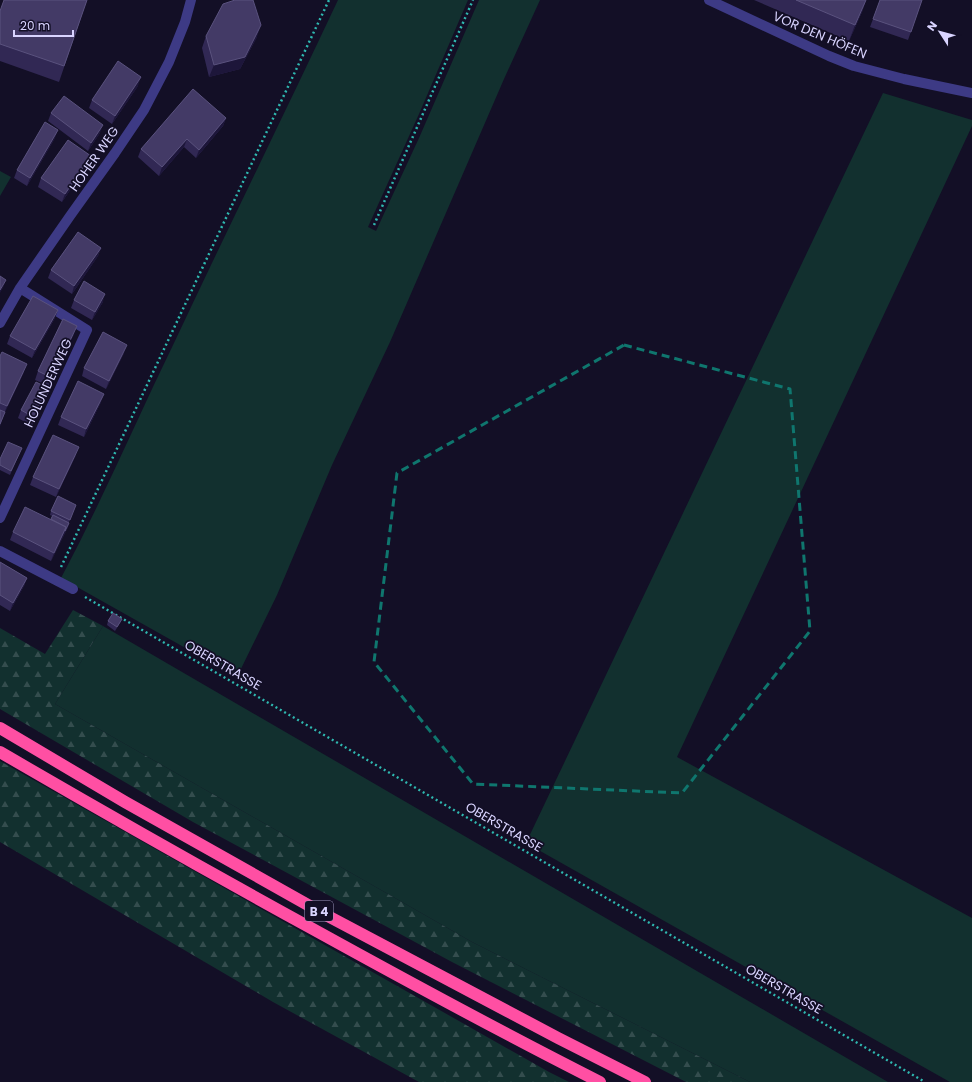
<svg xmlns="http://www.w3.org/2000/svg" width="972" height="1082" font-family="Poppins,sans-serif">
  <defs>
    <pattern id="forest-firs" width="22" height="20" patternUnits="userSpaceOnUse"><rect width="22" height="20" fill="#12302f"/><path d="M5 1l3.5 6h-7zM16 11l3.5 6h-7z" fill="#344d4e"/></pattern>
  </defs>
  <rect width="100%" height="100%" fill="#130f26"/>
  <path fill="#12302f" d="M 338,0 L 468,0 L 419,114 L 368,227 L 376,231 L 419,138 L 479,0 L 540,0 L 504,79 L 390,342 L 332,465 L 277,595 L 237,677 L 61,578 C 102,501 136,421 174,343 C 228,228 284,115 338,0 Z
    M 883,93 L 972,120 L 972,126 L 677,757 L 972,918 L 972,1082 L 950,1082 L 526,843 Z
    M 0,171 L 11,177 L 0,196 Z
    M 103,626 L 888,1082 L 750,1082 L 472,942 L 55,704 Z"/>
  <path fill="url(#forest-firs)" d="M 73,610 L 103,626 L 55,704 L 472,942 L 750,1082 L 686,1082 L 452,962 L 193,822 L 0,709 L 0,628 L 45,654 Z
    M 0,761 L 549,1072 L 569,1082 L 419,1082 L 273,1002 L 0,842 Z"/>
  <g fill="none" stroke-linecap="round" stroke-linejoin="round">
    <path stroke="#2fb8b0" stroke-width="2.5" stroke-dasharray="2 3" stroke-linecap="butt" d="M 374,225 L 473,0
      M 61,567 L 329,0
      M 85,597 L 925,1082"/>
    <path stroke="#3d3a85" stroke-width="10" d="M 709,0 L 829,56 L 854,66 L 904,79 L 972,93
      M 0,323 L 20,288 L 70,216 L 115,153 L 144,110 L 169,62 L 185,22 L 191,0
      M 0,518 L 87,330 L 20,288
      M 0,551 L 73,589"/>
    <path stroke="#ff4fa3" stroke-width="12" d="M 0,728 L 125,802 L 324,914 L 558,1038 L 645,1082
      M 0,752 C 103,812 207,871 311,928 C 407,981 503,1033 600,1082"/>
  </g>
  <path fill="#312854" d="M 87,0 L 59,82 L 0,61 L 0,10 Z
    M 754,0 L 866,0 L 862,12 L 849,41 Z
    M 880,0 L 922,0 L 908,40 L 870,27 Z
    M 206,36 L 257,37 L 240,69 L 209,77 L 202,48 Z
    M 138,86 L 112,124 L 89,108 L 92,100 Z
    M 51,113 L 100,133 L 88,151 L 48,121 Z
    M 226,118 L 223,126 L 196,158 L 184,147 L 159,176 L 138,157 L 141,149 Z
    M 55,138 L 27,186 L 14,178 L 17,170 Z
    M 88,164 L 62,202 L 38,187 L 41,178 Z
    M 101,248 L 98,256 L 72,294 L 48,278 L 51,270 Z
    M 74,300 L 103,302 L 92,320 L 71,308 Z
    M 55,318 L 32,358 L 7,344 L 10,336 Z
    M 74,334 L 49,386 L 35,380 L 38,371 Z
    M 124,353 L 106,389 L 82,376 L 84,368 Z
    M 0,356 L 24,372 L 5,412 L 0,426 Z
    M 50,389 L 47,397 L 32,426 L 18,418 L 21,410 Z
    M 101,402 L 84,437 L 58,425 L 61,417 Z
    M 22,448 L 10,475 L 0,470 L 0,459 Z
    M 76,455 L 56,497 L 30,485 L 33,477 Z
    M 76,505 L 69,522 L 68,527 L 51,561 L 10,540 L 13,532 L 51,519 L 52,516 L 50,515 L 51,511 Z
    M 0,562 L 27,578 L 24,586 L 10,611 L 0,605 Z
    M 122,619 L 120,623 L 115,631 L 107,625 L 108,621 Z"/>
  <path fill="#1d163a" d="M 866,0 L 862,12 L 849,41 L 855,25 Z
    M 261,25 L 257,37 L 240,69 L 209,77 L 214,65 Z
    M 141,77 L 138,86 L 112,124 L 115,116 Z
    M 226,118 L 223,126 L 196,158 L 199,150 Z
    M 103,125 L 100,133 L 88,151 L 91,143 Z
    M 58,130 L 55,138 L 27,186 L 30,178 Z
    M 187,139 L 184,147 L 159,176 L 162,167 Z
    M 91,156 L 88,164 L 62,202 L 65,194 Z
    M 101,248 L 98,256 L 72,294 L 74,286 Z
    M 6,280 L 3,288 L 0,293 L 0,290 Z
    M 105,294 L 103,302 L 92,320 L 95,312 Z
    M 58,310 L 55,318 L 32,358 L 35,350 Z
    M 77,326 L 74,334 L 49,386 L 52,378 Z
    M 127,345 L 124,353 L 106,389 L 109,381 Z
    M 27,364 L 24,372 L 4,414 L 7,406 Z
    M 50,389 L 47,397 L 32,426 L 35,418 Z
    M 104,394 L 101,402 L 84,437 L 86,429 Z
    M 79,447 L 76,455 L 56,497 L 59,489 Z
    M 69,523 L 68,527 L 51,561 L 54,553 Z
    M 27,578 L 24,586 L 10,611 L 13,603 Z"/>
  <path fill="#433a66" stroke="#5a527e" d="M 4,0 L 87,0 L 64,66 L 0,44 L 0,11 Z
    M 235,0 L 253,0 L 261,25 L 245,57 L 214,65 L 206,36 L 223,4 Z
    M 796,0 L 866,0 L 855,25 Z
    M 880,0 L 922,0 L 911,32 L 873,19 Z
    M 118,61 L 141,77 L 115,116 L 92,100 Z
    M 193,89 L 226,118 L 199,150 L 187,139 L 162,167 L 141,149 Z
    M 64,96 L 103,125 L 91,143 L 51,113 Z
    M 45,122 L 58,130 L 30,178 L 17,170 Z
    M 68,140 L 91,156 L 65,194 L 41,178 Z
    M 78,232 L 101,248 L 74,286 L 51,270 Z
    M 0,276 L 6,280 L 0,290 Z
    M 84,281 L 105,294 L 95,312 L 74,300 Z
    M 33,296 L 58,310 L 35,350 L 10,336 Z
    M 63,319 L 77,326 L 52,378 L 38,371 Z
    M 103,332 L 127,345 L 109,381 L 84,368 Z
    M 2,352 L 27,364 L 7,406 L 0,403 L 0,356 Z
    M 78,381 L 104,394 L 86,429 L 61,417 Z
    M 36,382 L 50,389 L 35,418 L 21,410 Z
    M 0,410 L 5,412 L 0,424 Z
    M 53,435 L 79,447 L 59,489 L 33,477 Z
    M 8,442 L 22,448 L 11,471 L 0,465 L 0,459 Z
    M 58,496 L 76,505 L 70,520 L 51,511 Z
    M 25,507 L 66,527 L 54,553 L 13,532 Z
    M 53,515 L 69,523 L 65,531 L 66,527 L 51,519 Z
    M 0,562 L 27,578 L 13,603 L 0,595 Z
    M 113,613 L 122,619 L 117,627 L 108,621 Z"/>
  <path fill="none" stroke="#0f766e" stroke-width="3" stroke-dasharray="8 5" stroke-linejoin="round" d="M 624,345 L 790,389 L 810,631 L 682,793 L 473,784 L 374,662 L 397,473 Z"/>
  <g text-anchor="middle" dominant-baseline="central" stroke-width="3.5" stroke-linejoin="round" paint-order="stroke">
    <rect fill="#130f26" stroke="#9e99be" stroke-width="1" x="305" y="901" width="28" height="20" rx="3"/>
    <g font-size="12" font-weight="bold" fill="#d9d4ff">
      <text x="319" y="911">B 4</text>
    </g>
    <g font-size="13" fill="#d9d4ff" stroke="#130f26">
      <text transform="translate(820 35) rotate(23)">VOR DEN HÖFEN</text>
      <text transform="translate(94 159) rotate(-55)">HOHER WEG</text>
      <text transform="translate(48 383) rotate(-65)">HOLUNDERWEG</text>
      <text transform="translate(223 665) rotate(30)">OBERSTRASSE</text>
      <text transform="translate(504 827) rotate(30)">OBERSTRASSE</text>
      <text transform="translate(784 989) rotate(30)">OBERSTRASSE</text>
    </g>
  </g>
  <g transform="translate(940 32) rotate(306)" stroke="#130f26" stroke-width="3" paint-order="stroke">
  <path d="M0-3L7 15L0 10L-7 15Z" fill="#d9d4ff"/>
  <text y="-6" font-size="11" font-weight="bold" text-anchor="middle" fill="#d9d4ff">N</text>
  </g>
  <path d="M14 30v6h59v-6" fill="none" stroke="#d9d4ff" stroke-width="2"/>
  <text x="20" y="30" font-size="12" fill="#d9d4ff" stroke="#130f26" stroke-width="3" paint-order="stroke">20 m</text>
</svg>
